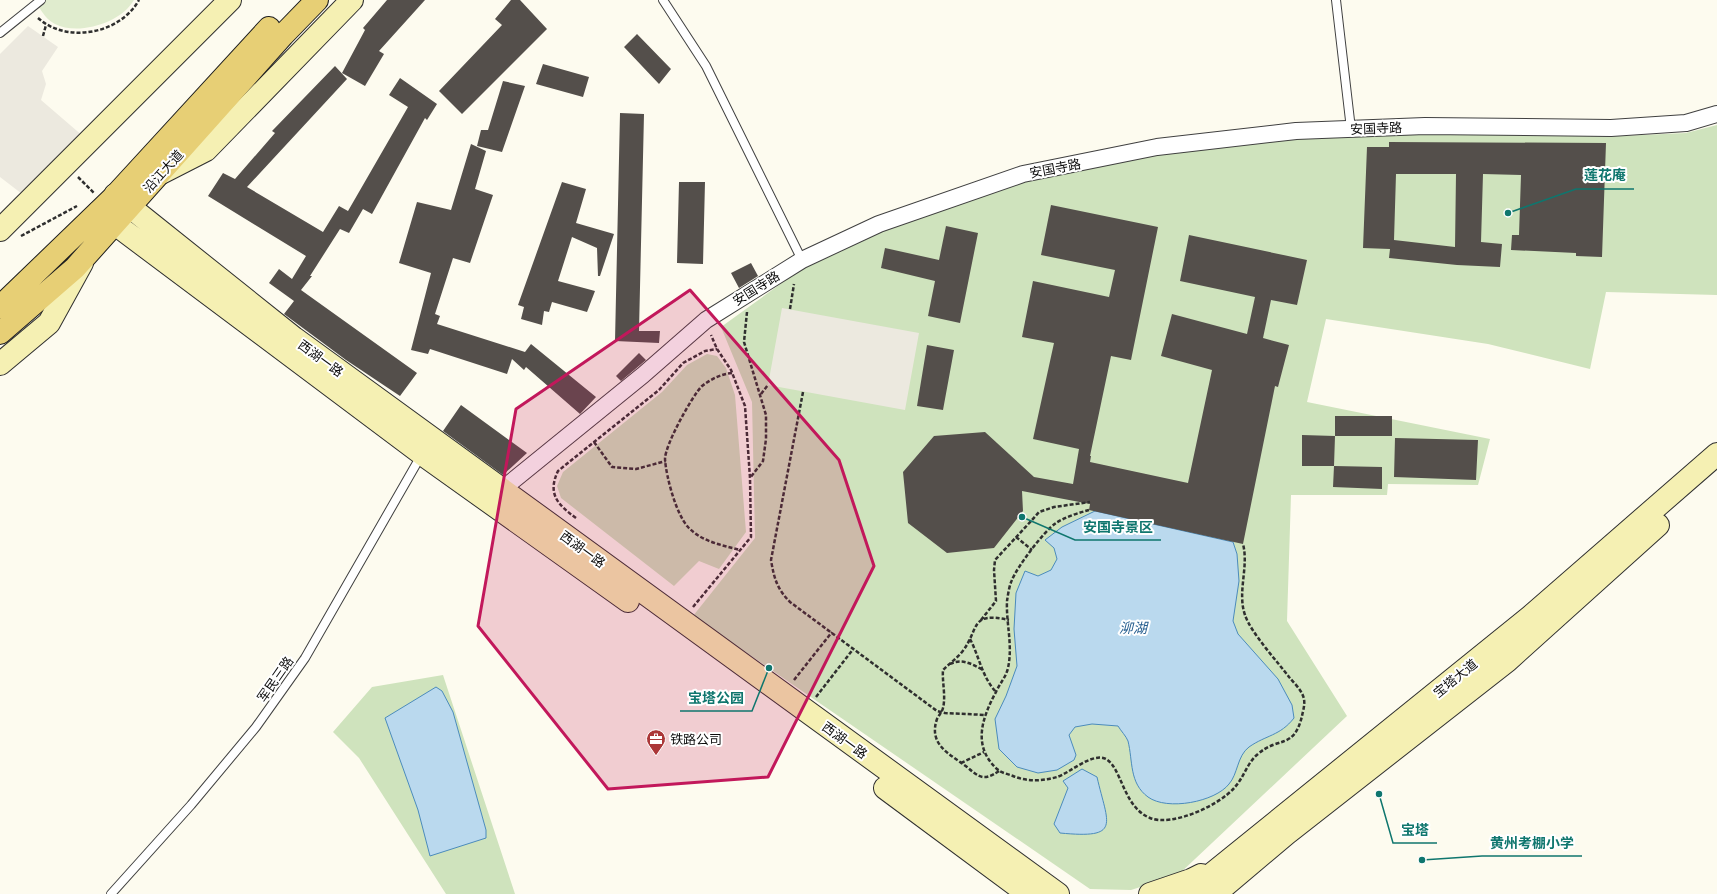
<svg xmlns="http://www.w3.org/2000/svg" width="1717" height="894" font-family="'PT Serif','Noto Sans SC',serif">
  <rect width="100%" height="100%" fill="#fdfbef"/>
  <path fill="#cfe3bd" d="M 1717,125 L 1717,295 L 1606,292 L 1590,369 L 1488,344 L 1326,319 L 1307,402 L 1490,439 L 1478,485 L 1388,484 L 1387,495 L 1291,495 L 1287,621 L 1347,716 L 1178,875 L 1131,890 L 1090,889 L 693,616 L 755,538 L 752,402 L 721,327 L 804,267 L 884,229 L 1027,181 L 1160,154 L 1295,137 L 1429,132 L 1620,136 L 1686,133 Z
    M 707,354 L 717,356 L 726,368 L 735,395 L 746,532 L 719,569 L 699,561 L 674,586 L 561,498 L 557,486 L 563,472 L 662,392 L 687,365 Z
    M 443,675 L 515,894 L 446,894 L 359,758 L 333,732 L 372,687 Z"/>
  <path fill="#e0ecce" d="M 46,0 L 134,0 C 121,23 78,36 55,24 C 47,20 43,13 38,6 Z"/>
  <path fill="#ece9df" d="M 28,26 L 58,47 L 42,71 L 46,84 L 41,100 L 84,137 L 26,197 L 0,177 L 0,54 Z
    M 782,308 L 919,333 L 905,410 L 768,385 Z"/>
  <path fill="#bad9ee" stroke="#4b8bbc" d="M 1095,511 L 1233,542 L 1237,554 L 1239,581 L 1233,621 L 1238,634 L 1278,679 L 1292,705 L 1294,718 C 1280,736 1266,735 1249,747 C 1237,756 1238,774 1229,784 C 1215,802 1167,811 1148,797 C 1129,783 1133,761 1128,741 C 1126,736 1121,731 1118,726 L 1092,724 L 1075,727 L 1069,735 L 1076,755 L 1074,760 L 1057,770 L 1038,773 L 1017,767 L 999,749 L 995,719 L 1006,696 L 1017,666 L 1014,629 L 1016,593 L 1025,571 L 1038,576 L 1051,570 L 1057,559 L 1054,548 L 1045,540 L 1062,527 Z
    M 436,687 L 442,691 L 453,712 L 486,830 L 486,838 L 430,856 L 418,810 L 385,718 Z
    M 1082,769 L 1097,777 C 1108,825 1122,839 1060,833 L 1054,824 L 1068,788 L 1063,781 Z"/>
  <path fill="#544f4b" fill-rule="evenodd" d="M 387,0 L 425,0 L 379,51 L 384,54 L 365,86 L 342,73 L 365,30 L 363,28 Z
    M 511,0 L 520,0 L 547,29 L 462,114 L 439,91 L 502,25 L 495,19 Z
    M 637,34 L 671,69 L 659,84 L 624,47 Z
    M 543,64 L 589,77 L 583,97 L 536,84 Z
    M 335,66 L 347,79 L 247,187 L 323,232 L 339,206 L 348,211 L 408,107 L 389,95 L 400,78 L 437,104 L 427,120 L 425,118 L 372,214 L 363,209 L 349,233 L 340,229 L 310,276 L 312,276 L 301,290 L 417,373 L 400,396 L 346,360 L 284,314 L 294,301 L 269,283 L 279,269 L 292,279 L 306,256 L 208,196 L 223,173 L 235,179 L 275,133 L 272,131 Z
    M 503,81 L 525,86 L 502,152 L 477,146 L 481,130 L 488,130 Z
    M 620,113 L 644,114 L 639,331 L 660,331 L 659,343 L 615,341 Z
    M 1389,142 L 1606,143 L 1602,257 L 1576,256 L 1576,253 L 1511,250 L 1512,235 L 1519,235 L 1521,175 L 1483,174 L 1481,242 L 1502,244 L 1500,267 L 1457,265 L 1389,258 L 1390,249 L 1363,248 L 1367,147 L 1389,147 ZM 1396,174 L 1456,174 L 1455,247 L 1394,240 Z
    M 471,144 L 486,151 L 475,189 L 493,195 L 470,263 L 453,258 L 435,314 L 440,316 L 437,324 L 525,352 L 531,344 L 596,397 L 580,414 L 526,367 L 524,370 L 512,359 L 507,374 L 430,349 L 428,354 L 411,350 L 431,273 L 399,263 L 417,202 L 451,210 Z
    M 562,182 L 586,189 L 576,223 L 614,234 L 600,276 L 598,276 L 597,248 L 572,237 L 558,281 L 595,291 L 587,312 L 552,302 L 549,312 L 544,311 L 542,325 L 521,319 L 524,307 L 518,305 Z
    M 679,182 L 705,182 L 703,264 L 677,263 Z
    M 1051,205 L 1158,227 L 1131,360 L 1111,356 L 1090,456 L 1091,456 L 1090,462 L 1188,483 L 1212,370 L 1161,356 L 1172,314 L 1247,334 L 1255,297 L 1180,281 L 1189,235 L 1307,260 L 1297,305 L 1271,300 L 1263,338 L 1289,345 L 1278,387 L 1275,386 L 1243,544 L 1089,510 L 1090,504 L 1022,491 L 1023,511 L 994,548 L 947,553 L 908,523 L 903,472 L 934,436 L 985,432 L 1034,477 L 1073,484 L 1079,449 L 1033,439 L 1054,343 L 1022,337 L 1033,281 L 1109,297 L 1115,270 L 1041,255 Z
    M 946,226 L 978,233 L 960,323 L 928,316 L 935,281 L 881,268 L 885,248 L 939,260 Z
    M 751,263 L 758,276 L 739,288 L 731,273 Z
    M 927,345 L 954,350 L 943,410 L 917,406 Z
    M 639,353 L 646,360 L 621,381 L 616,376 Z
    M 461,405 L 527,453 L 503,475 L 443,431 Z
    M 1335,416 L 1392,416 L 1392,436 L 1335,436 Z
    M 1302,435 L 1335,436 L 1334,466 L 1302,466 Z
    M 1395,438 L 1478,440 L 1476,480 L 1394,477 Z
    M 1334,466 L 1382,467 L 1382,489 L 1333,487 Z"/>
  <g fill="none" stroke-linecap="round" stroke-linejoin="round">
    <defs>
      <path id="lane" d="M 663,0 L 706,66 L 802,260
        M 1336,0 L 1351,129
        M 0,33 L 41,0
        M 111,894 L 191,805 L 256,727 L 305,658 L 422,454"/>
      <path id="street" d="M 494,496 L 643,375 L 706,320 L 802,260 L 879,224 L 1023,174 L 1157,147 L 1296,131 L 1425,126 L 1611,128 L 1686,123 L 1717,114"/>
      <path id="secondary" d="M 161,173 L 206,150 L 352,0
        M 115,195 L 294,338 L 1058,894
        M 99,212 L 422,454 L 628,601
        M 0,230 L 230,0
        M 0,364 L 49,323 L 82,263
        M 885,788 L 1028,894
        M 1150,894 L 1191,880 L 1201,875
        M 1187,894 L 1531,616 L 1717,454
        M 1215,894 L 1286,834 L 1507,661 L 1658,525"/>
      <path id="primary" d="M 0,307 L 112,199 L 269,28
        M 0,333 L 75,268 L 283,35 L 317,0"/>
    </defs>
    <use href="#lane" stroke="#404040" stroke-width="10"/>
    <use href="#street" stroke="#404040" stroke-width="18"/>
    <use href="#secondary" stroke="#2f2f2f" stroke-width="24"/>
    <use href="#primary" stroke="#1e1e1e" stroke-width="24"/>
    <path stroke="#2f2f2f" stroke-width="2.5" stroke-dasharray="4 2" stroke-linecap="butt" d="M 38,18 C 67,44 120,34 139,0
      M 43,36 L 46,25
      M 78,177 L 94,193
      M 21,236 L 77,206
      M 790,309 L 794,284
      M 747,312 L 744,342 L 766,415 L 766,439 L 763,461 L 750,478
      M 732,373 C 721,374 711,379 702,386 C 692,396 665,445 665,459 C 666,476 676,514 688,527 C 702,542 722,545 740,550
      M 803,392 L 771,560 C 774,578 777,589 790,602 L 937,711 L 945,713 L 986,715
      M 761,394 L 768,385
      M 594,442 L 612,467 L 636,469 L 666,461
      M 1089,510 C 1078,513 1065,517 1056,523 C 1044,531 1017,567 1012,580 C 1009,586 1008,595 1007,601 C 1006,624 1013,645 1008,668 C 1006,677 1000,683 996,692 C 982,718 972,746 997,769 C 1001,773 1008,774 1013,776 C 1027,782 1043,781 1057,777 C 1070,773 1092,752 1106,759 C 1122,768 1123,807 1150,818 C 1173,827 1220,805 1235,787 C 1244,777 1247,763 1258,754 C 1278,736 1294,750 1302,716 C 1303,711 1305,705 1304,699 C 1302,690 1294,683 1289,677 C 1277,661 1251,633 1245,615 C 1237,592 1249,567 1243,544
      M 576,518 C 558,505 547,494 558,471 L 659,390 L 683,363 L 705,351 L 717,349
      M 1016,537 L 1032,550
      M 693,607 L 751,537 L 750,478 L 745,406 L 731,370 L 717,349 L 711,335
      M 981,620 L 996,601 L 994,570 L 995,560 L 1032,520 L 1039,512 L 1054,507 L 1090,502
      M 970,639 C 979,656 982,677 996,692
      M 950,664 C 962,658 972,664 983,670
      M 794,680 L 832,632
      M 816,697 L 854,648
      M 961,763 L 984,752
      M 999,771 C 984,781 980,778 967,767 C 950,754 928,745 937,719 C 939,715 942,712 943,708 C 946,696 942,682 943,670 C 949,664 956,659 962,652 C 980,629 969,611 1009,620"/>
    <use href="#lane" stroke="#fff" stroke-width="8"/>
    <use href="#street" stroke="#fff" stroke-width="16"/>
    <use href="#secondary" stroke="#f5f0b3" stroke-width="22"/>
    <use href="#primary" stroke="#e7cf75" stroke-width="22"/>
  </g>
  <path fill="#c2185b" fill-opacity="0.2" stroke="#c2185b" stroke-width="3" stroke-linejoin="round" d="M 690,290 L 839,460 L 874,566 L 768,777 L 608,789 L 478,626 L 516,409 Z"/>
  <defs>
    <symbol id="office-pin" viewBox="-11 -11 22 30"><path d="M0 17L-7.5 6A9.5 9.5 0 1 1 7.5 6Z" fill="#ab3738" stroke="#fff"/><path d="M-6-3h4V-5.5h4V-3h4V5H-6ZM-1-4.5V-3h2v-1.5ZM-6 0V1H6V0Z" fill="#fff"/></symbol>
  </defs>
  <g fill-rule="evenodd">
    <use href="#office-pin" x="645" y="728" width="22" height="30"/>
  </g>
  <g text-anchor="middle" dominant-baseline="central" stroke-width="4" stroke-linejoin="round" paint-order="stroke">
    <g font-size="13" fill="#0d0d0d" stroke="#fff">
      <text transform="translate(1376 128) rotate(-2)">安国寺路</text>
      <text transform="translate(1055 168) rotate(-11)">安国寺路</text>
      <text transform="translate(163 171) rotate(-48)">沿江大道</text>
      <text transform="translate(756 288) rotate(-32)">安国寺路</text>
      <text transform="translate(321 358) rotate(36)">西湖一路</text>
      <text transform="translate(583 549) rotate(36)">西湖一路</text>
      <text transform="translate(1455 678) rotate(-39)">宝塔大道</text>
      <text transform="translate(275 679) rotate(-55)">军民三路</text>
      <text transform="translate(845 740) rotate(36)">西湖一路</text>
    </g>
    <g font-size="13" fill="#0d0d0d" stroke="#fff" text-anchor="start">
      <text x="670" y="739">铁路公司</text>
    </g>
    <g font-size="14" font-style="italic" fill="#265e8f" stroke="#fff">
      <text x="1133" y="627">泖湖</text>
    </g>
  </g>
  <path fill="none" stroke="#0f766e" stroke-width="1.5" d="M1508 213L1576 189H1634M1022 517L1075 540H1161M769 668L752 711H680M1379 794L1393 843H1437M1422 860L1482 856H1582"/>
  <g fill="#0f766e" stroke="#fff" stroke-width="1.5">
    <circle cx="1508" cy="213" r="4"/>
    <circle cx="1022" cy="517" r="4"/>
    <circle cx="769" cy="668" r="4"/>
    <circle cx="1379" cy="794" r="4"/>
    <circle cx="1422" cy="860" r="4"/>
  </g>
  <g font-size="14" text-anchor="middle" font-weight="bold" fill="#0f766e" stroke="#fff" stroke-width="4" stroke-linejoin="round" paint-order="stroke">
    <text x="1605" y="180">莲花庵</text>
    <text x="1118" y="532">安国寺景区</text>
    <text x="716" y="703">宝塔公园</text>
    <text x="1415" y="835">宝塔</text>
    <text x="1532" y="848">黄州考棚小学</text>
  </g>
</svg>
